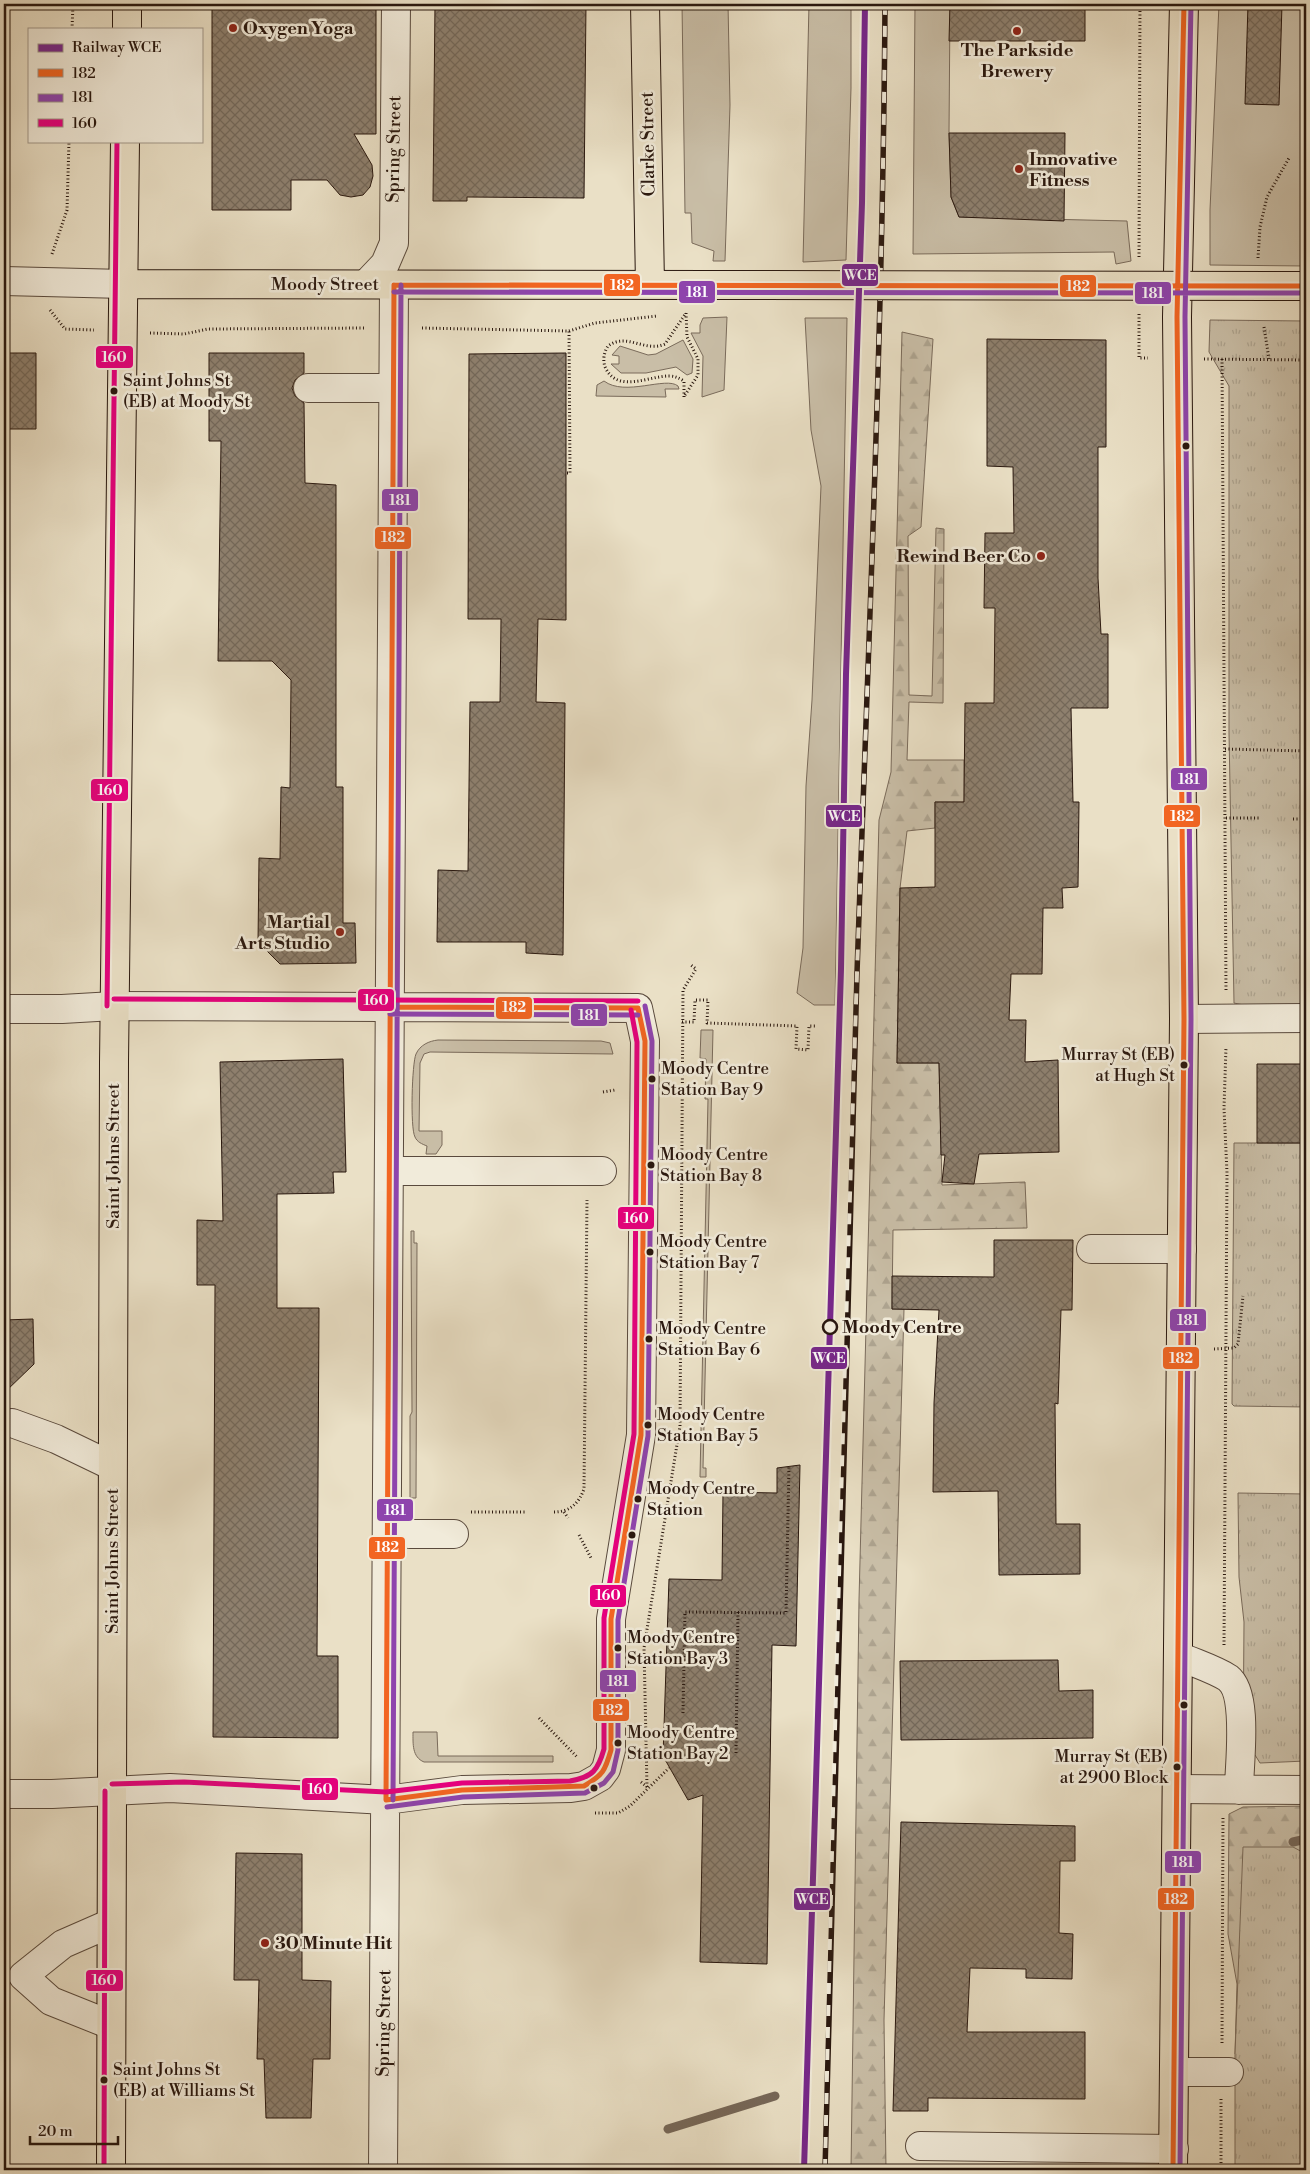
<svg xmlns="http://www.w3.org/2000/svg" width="1310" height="2174" font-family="'Libre Bodoni',serif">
  <defs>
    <pattern id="forest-firs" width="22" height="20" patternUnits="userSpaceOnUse" patternTransform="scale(1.25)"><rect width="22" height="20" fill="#c9bea7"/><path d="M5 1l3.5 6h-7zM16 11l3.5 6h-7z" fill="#ada38f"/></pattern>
    <pattern id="park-tufts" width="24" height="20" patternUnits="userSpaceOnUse" patternTransform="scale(1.25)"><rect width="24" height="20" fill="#c9bea7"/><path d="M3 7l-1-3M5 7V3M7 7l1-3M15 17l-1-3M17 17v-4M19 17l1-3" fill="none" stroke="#ada38f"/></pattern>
    <pattern id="building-cross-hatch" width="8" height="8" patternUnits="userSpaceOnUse" patternTransform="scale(1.25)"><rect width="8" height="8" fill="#8e806e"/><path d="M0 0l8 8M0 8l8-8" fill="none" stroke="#746859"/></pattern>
  </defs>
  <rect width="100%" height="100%" fill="#eae0c6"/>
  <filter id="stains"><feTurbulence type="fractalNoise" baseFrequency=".004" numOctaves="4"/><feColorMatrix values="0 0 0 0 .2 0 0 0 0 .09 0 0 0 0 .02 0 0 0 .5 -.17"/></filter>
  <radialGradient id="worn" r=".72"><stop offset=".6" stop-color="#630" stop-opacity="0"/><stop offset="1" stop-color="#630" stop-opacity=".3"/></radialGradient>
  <path fill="#c9bea7" stroke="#7a6b5b" d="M 682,4 L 728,4 L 730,105 L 725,261 L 713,261 L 714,251 L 692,243 L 691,213 L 685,213 Z
    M 809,4 L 851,4 L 851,88 L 846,260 L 803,262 Z
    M 915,4 L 950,4 L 949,133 L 951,197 L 959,217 L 1127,221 L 1131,261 L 1116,264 L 1114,252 L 913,254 Z
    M 1219,4 L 1306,4 L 1306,266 L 1210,265 L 1210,210 Z
    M 727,317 L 724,390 L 702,397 L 703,356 L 691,333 L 700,333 L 700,325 L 703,318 Z
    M 805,318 L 847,318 L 835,1005 L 814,1005 L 797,993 L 803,948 L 806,786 L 812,700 L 821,486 L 811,430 Z
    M 683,340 L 693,359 L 692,373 L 687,375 L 676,367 L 646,373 L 621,373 L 611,364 L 619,364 L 619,356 L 612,355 L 620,346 L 648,355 L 656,354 Z
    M 604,381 C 625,397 666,376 678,386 L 679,389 L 665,389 L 666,397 L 596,396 L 597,385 Z
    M 701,1030 L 713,1030 L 703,1468 L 706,1468 L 706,1477 L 700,1477 L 708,1099 L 705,1099 L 706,1059 L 700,1058 Z
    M 438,1040 L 601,1041 L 610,1043 L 613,1054 L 430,1052 L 424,1054 L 420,1063 L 419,1131 L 442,1131 L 442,1145 L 436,1154 L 426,1154 L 427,1146 C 422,1144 417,1142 415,1137 C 410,1128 412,1063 416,1054 C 420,1045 429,1041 438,1040 Z
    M 411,1231 L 414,1231 L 414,1243 L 417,1243 L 416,1498 L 410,1498 L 410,1416 L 412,1412 Z
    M 413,1732 L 437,1732 L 438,1756 L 553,1756 L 553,1762 L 424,1762 C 412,1757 413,1744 413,1732 Z"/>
  <path fill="url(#forest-firs)" stroke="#7a6b5b" d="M 902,332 L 933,339 L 921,527 L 908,536 L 909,695 L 932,696 L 936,528 L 944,529 L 943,703 L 909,702 L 907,760 L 964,760 L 964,802 L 935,802 L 935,828 L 907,831 L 900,888 L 897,1063 L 939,1063 L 942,1185 L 1025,1182 L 1027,1228 L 893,1230 L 892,1309 L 904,1309 L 884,2020 L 886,2170 L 851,2170 L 859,1600 L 879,820 L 891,772 Z
    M 1306,1806 L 1306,2046 L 1235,2054 L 1237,1984 L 1228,1934 L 1229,1814 L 1243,1807 Z"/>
  <path fill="url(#park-tufts)" stroke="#7a6b5b" d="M 1210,320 L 1306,321 L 1306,1018 L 1234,1003 L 1229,733 L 1229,386 L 1209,352 Z
    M 1234,1143 L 1306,1143 L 1306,1407 L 1234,1406 L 1232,1404 Z
    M 1238,1493 L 1306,1494 L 1306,1761 L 1260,1763 L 1255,1755 L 1243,1755 L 1244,1622 L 1239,1577 Z
    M 1243,1847 L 1293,1847 L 1306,1854 L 1306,2170 L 1235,2170 L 1235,2054 Z"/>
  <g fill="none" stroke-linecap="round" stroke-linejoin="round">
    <path stroke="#766758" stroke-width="9" d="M 1293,1842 L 1306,1839
      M 668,2129 L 775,2096"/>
  </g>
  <path fill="url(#building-cross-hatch)" stroke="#2a180f" d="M 212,4 L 376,4 L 376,134 L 354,134 L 372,165 L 373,176 L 370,187 L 363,195 L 351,197 L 340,195 L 327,180 L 291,180 L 291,210 L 212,210 Z
    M 435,4 L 586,4 L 584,198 L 467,197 L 467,201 L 433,201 Z
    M 950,4 L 1085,4 L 1085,41 L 949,41 Z
    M 1248,4 L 1282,4 L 1279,105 L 1245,104 Z
    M 949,133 L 1065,133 L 1064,221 L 959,217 L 951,197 Z
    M 987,339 L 1106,340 L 1106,447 L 1098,447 L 1098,578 L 1101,634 L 1108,634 L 1108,708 L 1071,708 L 1073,802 L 1079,802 L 1078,887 L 1062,888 L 1063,908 L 1043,908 L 1042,974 L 1011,974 L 1009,1020 L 1026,1020 L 1025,1062 L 1058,1060 L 1059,1152 L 979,1154 L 974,1184 L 942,1182 L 945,1155 L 941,1155 L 939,1063 L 897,1063 L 900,888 L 935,887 L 935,802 L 964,802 L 965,703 L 994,703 L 995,608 L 984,608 L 985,533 L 1014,533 L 1013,467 L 987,466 Z
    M 4,353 L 36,353 L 36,429 L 4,429 Z
    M 209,353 L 304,353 L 304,373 L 295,380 L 292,388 L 295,396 L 304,403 L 305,483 L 336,485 L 336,787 L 343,787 L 343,923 L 355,923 L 356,963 L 280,964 L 258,942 L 259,858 L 280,859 L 281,787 L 290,788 L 291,680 L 272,661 L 218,661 L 221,441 L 209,441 Z
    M 566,353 L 566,620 L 538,619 L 536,702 L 565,703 L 563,955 L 526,953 L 526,942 L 437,942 L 438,870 L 468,871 L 470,702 L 500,702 L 501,619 L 468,619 L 469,354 Z
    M 343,1059 L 346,1172 L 333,1172 L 334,1193 L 277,1194 L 277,1308 L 319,1308 L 317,1656 L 338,1656 L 338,1738 L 213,1737 L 215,1285 L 197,1285 L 197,1220 L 223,1221 L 220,1062 Z
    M 1257,1064 L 1306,1064 L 1306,1143 L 1257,1143 Z
    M 994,1240 L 1073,1240 L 1072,1310 L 1061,1310 L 1058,1404 L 1055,1403 L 1056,1524 L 1080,1524 L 1080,1574 L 999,1575 L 998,1491 L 933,1492 L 934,1403 L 939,1310 L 892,1309 L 892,1276 L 994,1277 Z
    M 33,1319 L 34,1364 L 4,1393 L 4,1320 Z
    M 800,1465 L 796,1646 L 772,1645 L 767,1964 L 700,1962 L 703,1795 L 688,1800 L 663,1756 L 669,1579 L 722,1580 L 723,1492 L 777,1493 L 777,1468 Z
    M 1058,1660 L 1059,1691 L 1093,1690 L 1093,1738 L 901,1740 L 900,1661 Z
    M 901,1822 L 1075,1826 L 1075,1861 L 1060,1861 L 1059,1933 L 1073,1934 L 1072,1979 L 1026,1978 L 1026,1969 L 970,1968 L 967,2032 L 1085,2032 L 1085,2099 L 928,2098 L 928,2111 L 893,2111 Z
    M 236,1853 L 302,1854 L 302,1980 L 331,1981 L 330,2059 L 313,2059 L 311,2118 L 266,2118 L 264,2059 L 257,2059 L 259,1980 L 234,1980 Z"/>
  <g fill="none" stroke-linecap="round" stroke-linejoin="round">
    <defs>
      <path id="minor" d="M 4,281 L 124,284
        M 366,284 L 385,264 L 394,243 L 396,4
        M 308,388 L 393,388
        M 4,1009 L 62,1009 L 114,1006 L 638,1008 L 645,1041 L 641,1435 L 611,1619 L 611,1750 L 606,1769 L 600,1777 L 584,1786 L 571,1788 L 462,1790 L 386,1800 L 170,1788 L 52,1794 L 4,1794
        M 1184,1019 L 1306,1018
        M 389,1171 L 602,1171
        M 1091,1249 L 1182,1249
        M 12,1423 L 56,1439 L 112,1466
        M 387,1531 L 410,1534 L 454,1534
        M 1179,1656 C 1194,1663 1214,1669 1228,1678 C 1249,1694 1239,1764 1239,1790
        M 1178,1789 L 1306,1790
        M 111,1923 L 63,1944 L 23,1976 L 51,2001 L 111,2025
        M 1175,2072 L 1229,2072
        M 920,2146 L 1174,2149
        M 383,2170 L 394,285"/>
      <path id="major" d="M 645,4 L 650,285
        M 127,29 L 127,4
        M 124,284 L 713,285
        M 111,2170 L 114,1062 L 125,141
        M 1173,2170 L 1184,1019 L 1177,317 L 1184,4"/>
    </defs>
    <use href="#minor" stroke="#5a4a3d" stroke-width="30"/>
    <use href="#major" stroke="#2a180f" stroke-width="30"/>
    <path stroke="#2a180f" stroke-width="3" stroke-dasharray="1 2.5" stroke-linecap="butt" d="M 72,29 L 73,4
      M 52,254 L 67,210 L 69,141
      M 1139,257 L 1140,4
      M 1258,258 L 1260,227 L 1267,197 L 1289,158
      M 50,310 L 65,329 L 94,330
      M 1139,314 L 1139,358 L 1148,358
      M 1264,327 L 1269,359
      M 422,328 L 569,331 L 595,323 L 657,316
      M 150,333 L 184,334 L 208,329 L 366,328
      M 1204,359 L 1306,360
      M 1222,359 L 1226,990
      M 685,395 L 698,375 L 698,359 L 687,337 L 686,313
      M 684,397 L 684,381 C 679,378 675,376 669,376 C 649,376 619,393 606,369 C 602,361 604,352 608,346 C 627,332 645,353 665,344 L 686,313
      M 567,473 L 570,473 L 569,331
      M 1225,749 L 1306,751
      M 1226,818 L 1260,818
      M 1293,819 L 1306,819
      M 682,1022 L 694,1022 L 695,1000 L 708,1000 L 707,1023 L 797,1026 L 796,1049 L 808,1050 L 809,1026 L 815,1026
      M 603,1092 L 615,1090
      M 1214,1349 L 1234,1348 L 1238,1344 L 1243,1296
      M 471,1512 L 525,1512
      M 554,1512 C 570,1512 579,1503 584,1489 L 587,1200
      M 564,1512 L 568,1518
      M 579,1535 L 591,1558
      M 1224,1645 L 1227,1173 L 1224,1108 L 1226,1047
      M 683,1713 L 685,1612 L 786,1613 L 789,1467
      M 539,1718 L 577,1757
      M 736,1753 L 738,1612
      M 641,1782 L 647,1787
      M 647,1787 L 644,1648 L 680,1426 L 683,990 L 696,969 L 691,965
      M 595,1813 L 618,1813 L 630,1806 L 669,1768
      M 1222,2043 L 1223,1816
      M 1221,2170 L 1221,2099"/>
    <use href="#minor" stroke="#f1ebda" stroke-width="28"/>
    <use href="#major" stroke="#eae0c6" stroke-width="28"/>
    <defs>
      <path id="rail" d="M 825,2170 C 833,1771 844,1372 857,973 C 868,650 883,327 885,4"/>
    </defs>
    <use href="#rail" stroke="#2a180f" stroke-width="5.5"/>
    <use href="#rail" stroke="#f1ebda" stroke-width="4" stroke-dasharray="11" stroke-linecap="butt"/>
    <defs>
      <path id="major-bridge" d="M 713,285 L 1306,286"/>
    </defs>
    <use href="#major-bridge" stroke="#2a180f" stroke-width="30" stroke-linecap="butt"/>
    <use href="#major-bridge" stroke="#eae0c6" stroke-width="28"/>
    <defs>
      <path id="bus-1" d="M 394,285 L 1306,286
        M 390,1007 L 638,1008
        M 386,1800 L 394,285
        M 386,1800 L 462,1790 L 584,1786 C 603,1775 605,1771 611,1750 L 611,1619 L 641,1435 L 645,1041 L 638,1008
        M 1173,2170 L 1184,1019 L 1177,317 L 1184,4"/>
      <path id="bus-2" d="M 394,292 L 1306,293
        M 390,1014 L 638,1015
        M 393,1800 L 401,285
        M 387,1807 L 463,1797 L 585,1793 L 604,1783 L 613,1772 L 618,1750 L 618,1620 L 648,1436 L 652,1041 L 645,1006
        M 1180,2170 L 1191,1019 L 1185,317 L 1191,4"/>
      <path id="bus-3" d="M 114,999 L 638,1001
        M 107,1006 L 117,141
        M 112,1784 L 184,1782 L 386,1792 L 462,1783 L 570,1781 C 593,1777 598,1770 604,1749 L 604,1618 L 634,1434 L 637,1042 L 631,1010
        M 104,2170 L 105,1791"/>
    </defs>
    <use href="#bus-1" stroke="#f1ebda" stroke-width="9"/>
    <use href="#bus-2" stroke="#f1ebda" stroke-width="9"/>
    <use href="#bus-3" stroke="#f1ebda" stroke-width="9"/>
    <use href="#bus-1" stroke="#f26522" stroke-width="5"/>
    <use href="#bus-2" stroke="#8e44ad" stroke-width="5"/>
    <use href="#bus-3" stroke="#e5007d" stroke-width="5"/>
    <defs>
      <path id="rail-1" d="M 804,2170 L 841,969 L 846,674 L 862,203 L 865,4"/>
    </defs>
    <use href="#rail-1" stroke="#f1ebda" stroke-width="10"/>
    <use href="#rail-1" stroke="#77278b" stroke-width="6"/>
  </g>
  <g fill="#8f2418" stroke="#f1ebda" stroke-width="2">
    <circle cx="233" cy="28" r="5"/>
    <circle cx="1017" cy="31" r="5"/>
    <circle cx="1019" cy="169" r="5"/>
    <circle cx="1041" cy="556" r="5"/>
    <circle cx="340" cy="932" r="5"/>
    <circle cx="265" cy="1943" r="5"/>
  </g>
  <g fill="#2a180f" stroke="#f1ebda" stroke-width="2">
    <circle cx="114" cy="391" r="4.5"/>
    <circle cx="1186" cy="446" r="4.5"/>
    <circle cx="1184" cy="1065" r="4.5"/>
    <circle cx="652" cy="1079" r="4.5"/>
    <circle cx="651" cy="1165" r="4.5"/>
    <circle cx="650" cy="1252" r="4.5"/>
    <circle cx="649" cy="1339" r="4.5"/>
    <circle cx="648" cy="1425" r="4.5"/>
    <circle cx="638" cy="1499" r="4.5"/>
    <circle cx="632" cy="1535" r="4.5"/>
    <circle cx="618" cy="1648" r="4.5"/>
    <circle cx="1184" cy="1705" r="4.5"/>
    <circle cx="618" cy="1743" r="4.5"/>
    <circle cx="1177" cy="1767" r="4.5"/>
    <circle cx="594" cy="1788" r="4.5"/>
    <circle cx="104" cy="2080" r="4.5"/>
  </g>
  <circle fill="#f1ebda" stroke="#2a180f" stroke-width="2.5" cx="830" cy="1327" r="7"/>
  <g text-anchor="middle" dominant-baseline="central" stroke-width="5" stroke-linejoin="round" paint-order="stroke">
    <g font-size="17" fill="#2a180f" stroke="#f1ebda" text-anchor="start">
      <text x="123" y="381">Saint Johns St<tspan x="123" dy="21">(EB) at Moody St</tspan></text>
      <text x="1175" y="1055" text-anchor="end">Murray St (EB)<tspan x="1175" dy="21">at Hugh St</tspan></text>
      <text x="661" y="1069">Moody Centre<tspan x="661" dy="21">Station Bay 9</tspan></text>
      <text x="660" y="1155">Moody Centre<tspan x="660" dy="21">Station Bay 8</tspan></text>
      <text x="659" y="1242">Moody Centre<tspan x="659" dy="21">Station Bay 7</tspan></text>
      <text x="658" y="1329">Moody Centre<tspan x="658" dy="21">Station Bay 6</tspan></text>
      <text x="657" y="1415">Moody Centre<tspan x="657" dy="21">Station Bay 5</tspan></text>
      <text x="647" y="1489">Moody Centre<tspan x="647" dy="21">Station</tspan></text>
      <text x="627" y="1638">Moody Centre<tspan x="627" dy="21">Station Bay 3</tspan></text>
      <text x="627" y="1733">Moody Centre<tspan x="627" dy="21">Station Bay 2</tspan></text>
      <text x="1168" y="1757" text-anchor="end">Murray St (EB)<tspan x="1168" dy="21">at 2900 Block</tspan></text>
      <text x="113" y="2070">Saint Johns St<tspan x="113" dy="21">(EB) at Williams St</tspan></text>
    </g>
    <g font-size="18" font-weight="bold" fill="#2a180f" stroke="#f1ebda" text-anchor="start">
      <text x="243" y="28">Oxygen Yoga</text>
      <text x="1017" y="50" text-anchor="middle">The Parkside<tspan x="1017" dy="21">Brewery</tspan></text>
      <text x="1029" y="159">Innovative<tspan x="1029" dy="21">Fitness</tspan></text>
      <text x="1031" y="556" text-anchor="end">Rewind Beer Co</text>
      <text x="330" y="922" text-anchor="end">Martial<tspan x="330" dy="21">Arts Studio</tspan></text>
      <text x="275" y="1943">30 Minute Hit</text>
    </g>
    <g font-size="18" fill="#2a180f" stroke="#f1ebda">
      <text transform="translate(648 144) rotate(-91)">Clarke Street</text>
      <text transform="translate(394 149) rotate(-89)">Spring Street</text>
      <text x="325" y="284">Moody Street</text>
      <text transform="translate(113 1156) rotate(-90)">Saint Johns Street</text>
      <text transform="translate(112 1561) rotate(-90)">Saint Johns Street</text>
      <text transform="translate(384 2023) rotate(-89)">Spring Street</text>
    </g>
    <g font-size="18" font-weight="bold" fill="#2a180f" stroke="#f1ebda" text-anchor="start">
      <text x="842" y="1327">Moody Centre</text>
    </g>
  </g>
  <g stroke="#f1ebda" stroke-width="2">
    <rect x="841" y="263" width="38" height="24" rx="5" fill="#77278b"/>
    <rect x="603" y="273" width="38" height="24" rx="5" fill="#f26522"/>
    <rect x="1059" y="274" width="38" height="24" rx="5" fill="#f26522"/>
    <rect x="678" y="280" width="38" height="24" rx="5" fill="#8e44ad"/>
    <rect x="1134" y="281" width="38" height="24" rx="5" fill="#8e44ad"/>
    <rect x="95" y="345" width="39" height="24" rx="5" fill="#e5007d"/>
    <rect x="381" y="488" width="38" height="24" rx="5" fill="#8e44ad"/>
    <rect x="374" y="526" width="38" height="24" rx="5" fill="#f26522"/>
    <rect x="1170" y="767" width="38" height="24" rx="5" fill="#8e44ad"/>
    <rect x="90" y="778" width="39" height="24" rx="5" fill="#e5007d"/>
    <rect x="1163" y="804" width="38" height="24" rx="5" fill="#f26522"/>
    <rect x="825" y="804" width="38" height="24" rx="5" fill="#77278b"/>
    <rect x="357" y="988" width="38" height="24" rx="5" fill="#e5007d"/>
    <rect x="495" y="996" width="38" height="24" rx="5" fill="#f26522"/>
    <rect x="570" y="1003" width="38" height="24" rx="5" fill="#8e44ad"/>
    <rect x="617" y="1206" width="38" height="24" rx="5" fill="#e5007d"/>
    <rect x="1169" y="1308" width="38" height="24" rx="5" fill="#8e44ad"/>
    <rect x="1162" y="1346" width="38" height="24" rx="5" fill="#f26522"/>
    <rect x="810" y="1346" width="38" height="24" rx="5" fill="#77278b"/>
    <rect x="376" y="1498" width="38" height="24" rx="5" fill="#8e44ad"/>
    <rect x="368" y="1536" width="38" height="24" rx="5" fill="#f26522"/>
    <rect x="589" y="1584" width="38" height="24" rx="5" fill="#e5007d"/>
    <rect x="599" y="1669" width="38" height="24" rx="5" fill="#8e44ad"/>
    <rect x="592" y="1698" width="38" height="24" rx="5" fill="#f26522"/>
    <rect x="301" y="1777" width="38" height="24" rx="5" fill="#e5007d"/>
    <rect x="1164" y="1850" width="38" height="24" rx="5" fill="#8e44ad"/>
    <rect x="1157" y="1887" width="38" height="24" rx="5" fill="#f26522"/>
    <rect x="793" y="1887" width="38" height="24" rx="5" fill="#77278b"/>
    <rect x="85" y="1969" width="39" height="23" rx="5" fill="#e5007d"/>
  </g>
  <g font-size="14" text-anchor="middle" font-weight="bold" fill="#fff">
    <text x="860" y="280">WCE</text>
    <text x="622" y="290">182</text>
    <text x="1078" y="291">182</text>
    <text x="697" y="297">181</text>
    <text x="1153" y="298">181</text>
    <text x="114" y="362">160</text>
    <text x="400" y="505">181</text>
    <text x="393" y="542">182</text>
    <text x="1189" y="784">181</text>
    <text x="110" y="795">160</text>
    <text x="1182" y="821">182</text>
    <text x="844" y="821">WCE</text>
    <text x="376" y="1005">160</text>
    <text x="514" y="1012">182</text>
    <text x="589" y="1020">181</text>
    <text x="636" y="1223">160</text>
    <text x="1188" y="1325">181</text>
    <text x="1181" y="1363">182</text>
    <text x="829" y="1363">WCE</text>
    <text x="395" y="1515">181</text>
    <text x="387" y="1552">182</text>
    <text x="608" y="1600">160</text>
    <text x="618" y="1686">181</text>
    <text x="611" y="1715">182</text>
    <text x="320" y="1794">160</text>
    <text x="1183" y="1867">181</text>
    <text x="1176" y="1904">182</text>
    <text x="812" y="1904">WCE</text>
    <text x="104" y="1985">160</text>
  </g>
  <rect width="1310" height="2174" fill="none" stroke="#eae0c6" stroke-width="20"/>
  <rect x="5" y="5" width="1300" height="2164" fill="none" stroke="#2a180f" stroke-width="2.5"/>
  <rect x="10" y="10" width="1290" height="2154" fill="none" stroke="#2a180f"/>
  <rect x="28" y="28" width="175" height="115" fill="#f1ebda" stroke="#a19789"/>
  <rect x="38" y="44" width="25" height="8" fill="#77278b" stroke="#a19789"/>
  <text x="72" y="52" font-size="15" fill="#2a180f">Railway WCE</text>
  <rect x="38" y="69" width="25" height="8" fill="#f26522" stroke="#a19789"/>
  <text x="72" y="78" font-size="15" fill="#2a180f">182</text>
  <rect x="38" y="94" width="25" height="8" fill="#8e44ad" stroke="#a19789"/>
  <text x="72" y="102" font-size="15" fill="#2a180f">181</text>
  <rect x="38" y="119" width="25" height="8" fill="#e5007d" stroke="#a19789"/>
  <text x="72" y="128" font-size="15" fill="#2a180f">160</text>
  <path d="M30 2136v8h88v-8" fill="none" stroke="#2a180f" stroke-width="2.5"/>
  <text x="38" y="2136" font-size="15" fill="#2a180f" stroke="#f1ebda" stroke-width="4" paint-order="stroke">20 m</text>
  <rect width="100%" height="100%" filter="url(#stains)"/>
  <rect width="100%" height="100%" fill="url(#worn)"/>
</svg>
